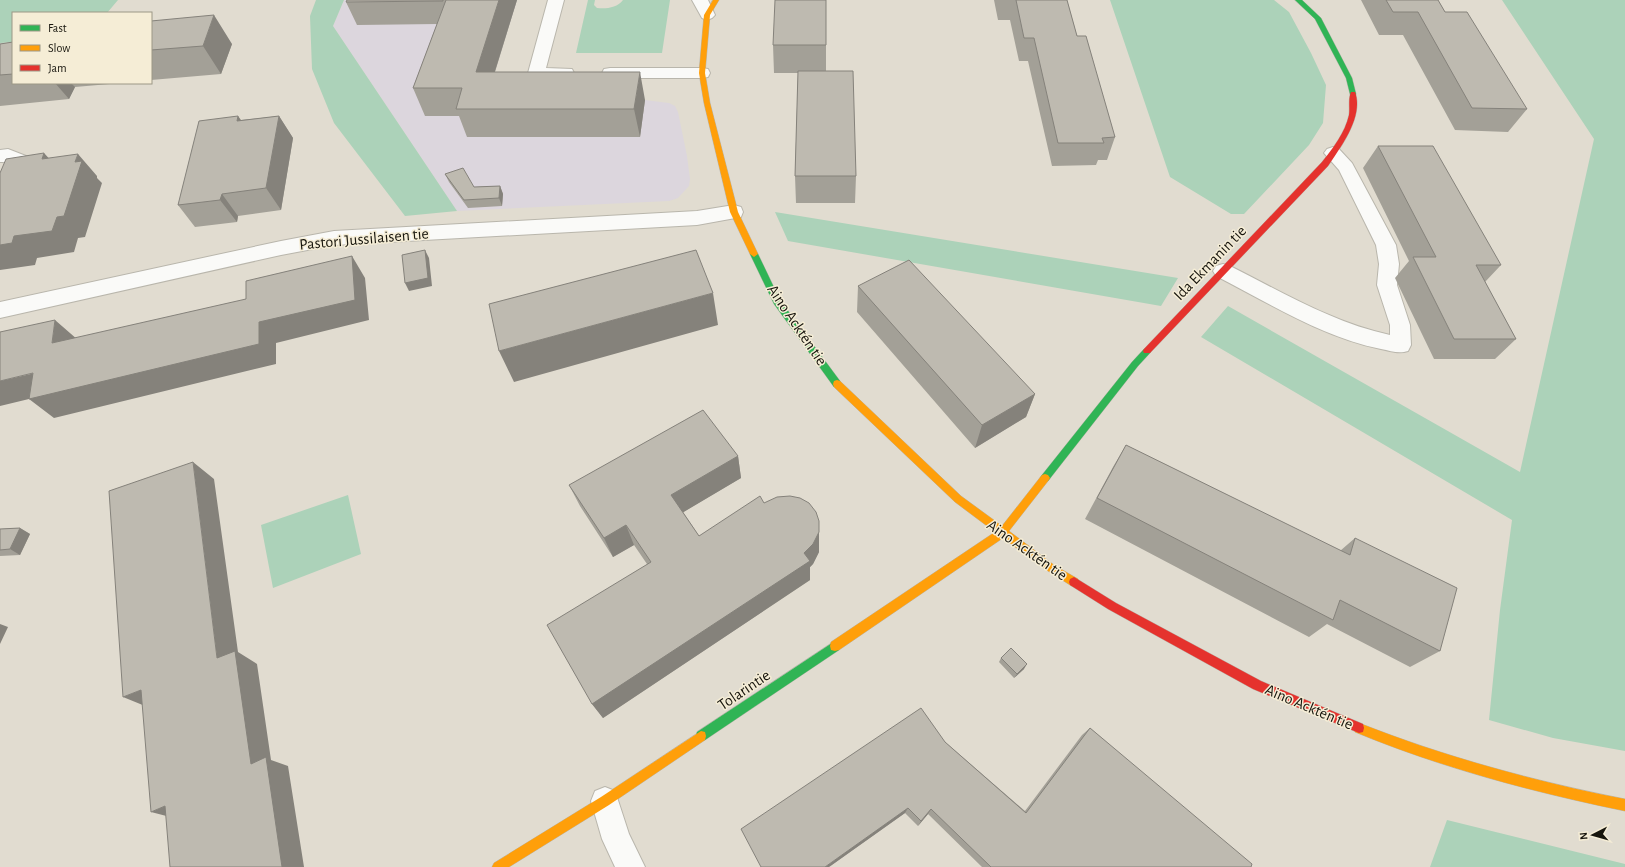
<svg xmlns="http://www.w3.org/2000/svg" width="1625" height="867" font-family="'Alegreya Sans',sans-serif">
  <rect width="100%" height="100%" fill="#e1dcd0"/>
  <path fill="#dcd6dd" d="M 344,0 L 517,0 L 486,100 L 645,100 L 669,103 L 675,106 L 678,112 L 687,156 L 690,179 L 689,186 L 678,198 L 669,201 L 457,211 L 333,26 Z"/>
  <path fill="#acd2b9" d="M 0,0 L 118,0 L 107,13 L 13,13 L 13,42 L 0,43 Z
    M 316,0 L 344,0 L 333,26 L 457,211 L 405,216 L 334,123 L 312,69 L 310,16 Z
    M 588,0 L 595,0 L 594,5 L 597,8 C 606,9 617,8 623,0 L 670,0 L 662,53 L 576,53 Z
    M 1110,0 L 1274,0 L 1289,12 L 1311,53 L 1326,85 L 1323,123 L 1309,145 L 1244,214 L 1231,214 L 1170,177 Z
    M 1502,0 L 1625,0 L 1625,751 L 1553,738 L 1489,720 L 1500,610 L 1512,520 L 1201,337 L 1228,306 L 1520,472 L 1594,139 Z
    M 775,212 L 1178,278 L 1161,306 L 788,241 Z
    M 348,495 L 361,554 L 273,588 L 261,525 Z
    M 1447,820 L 1625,864 L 1625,867 L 1430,867 Z"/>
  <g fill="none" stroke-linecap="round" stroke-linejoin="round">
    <defs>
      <path id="lane" d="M 1333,147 L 1339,149 L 1352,163 L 1396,245 L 1399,264 L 1397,285 L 1410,325 L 1411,345 L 1408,351 C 1399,354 1391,351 1381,349 C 1322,337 1269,303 1216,276 L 1213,271 L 1216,266 L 1223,264 L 1230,266 C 1282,292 1333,323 1390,335 L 1390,325 L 1377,285 L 1379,264 L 1376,245 L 1339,170 L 1324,153 L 1327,149 Z
        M 8,149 L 26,156 L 29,160 L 26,164 C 17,167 10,161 0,162 L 0,150 Z"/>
      <path id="street" d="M 548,0 L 564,0 L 546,68 L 572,69 L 574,73 L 572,77 C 560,80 542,80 530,77 L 528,73 Z
        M 692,0 L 708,0 L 715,15 L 712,18 L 707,20 L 702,18 Z
        M 610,68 L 702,68 L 708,69 L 710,73 L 708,77 L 702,78 L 610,78 L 604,77 L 602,73 L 604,69 Z
        M 734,205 L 741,207 L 743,212 L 741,217 L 697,225 L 334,245 L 281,255 L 0,318 L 0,302 L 281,241 L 334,231 L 697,211 Z
        M 605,787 L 615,791 L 629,834 L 645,867 L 615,867 L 602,839 L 591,801 L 595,791 Z"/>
      <path id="fast" d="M 1295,0 L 1302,0 L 1321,18 L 1352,78 L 1356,94 L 1355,96 L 1351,96 L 1350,94 L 1346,78 L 1315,19 Z
        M 754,251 L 758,254 L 780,300 L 840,381 L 841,384 L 840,387 L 834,387 L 774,304 L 750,254 Z
        M 1147,348 L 1150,349 L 1151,351 L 1150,353 L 1138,366 L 1048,481 L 1045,482 L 1042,481 L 1040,478 L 1042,475 L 1132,362 L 1144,349 Z
        M 835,641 L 839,642 L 840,646 L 839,650 L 705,740 L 701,741 L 697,740 L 696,736 L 697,732 Z"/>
      <path id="slow" d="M 713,0 L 719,0 L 710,15 L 705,73 L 710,103 L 738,212 L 758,254 L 754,257 L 750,254 L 730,212 L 704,103 L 699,73 L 704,15 Z
        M 837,380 L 840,381 L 961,496 L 1002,526 L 1042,475 L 1045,474 L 1048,475 L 1050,478 L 1048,481 L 1009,531 L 1054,565 L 1078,579 L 1079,582 L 1078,585 L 1074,587 L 1070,585 L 1048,571 L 1003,538 L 839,650 L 835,651 L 831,650 L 830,646 L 831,642 L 995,532 L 955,502 L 834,387 L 833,384 L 834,381 Z
        M 1359,723 C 1445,757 1534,781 1625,799 L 1625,811 C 1533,792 1442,768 1355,732 L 1354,728 L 1355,724 Z
        M 701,731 L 705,732 L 706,736 L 705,740 L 609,805 L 509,867 L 492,867 L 494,863 L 601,797 Z"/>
      <path id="jam" d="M 1351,92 L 1355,92 C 1364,116 1341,147 1328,166 L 1150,353 L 1144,353 L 1143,351 L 1144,349 L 1322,162 C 1333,148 1345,133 1349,115 C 1350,107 1348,99 1351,92 Z
        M 1074,577 L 1116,603 L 1261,681 L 1363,724 L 1364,728 L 1363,732 L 1359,733 L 1253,689 L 1108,609 L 1070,585 L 1069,582 L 1070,579 Z"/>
    </defs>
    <use href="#lane" stroke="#b9b6ac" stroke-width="2"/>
    <use href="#street" stroke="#b9b6ac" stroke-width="2"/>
    <use href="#fast" stroke="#b9b6ac" stroke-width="1"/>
    <use href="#slow" stroke="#b9b6ac" stroke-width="1"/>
    <use href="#jam" stroke="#b9b6ac" stroke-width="1"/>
    <use href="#lane" fill="#fafaf8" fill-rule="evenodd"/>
    <use href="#street" fill="#fafaf8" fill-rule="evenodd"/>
    <use href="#fast" fill="#30b455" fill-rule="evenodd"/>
    <use href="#slow" fill="#ff9f0a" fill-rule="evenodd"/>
    <use href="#jam" fill="#e5322d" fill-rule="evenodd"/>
  </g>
  <path fill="#a3a097" d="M 347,0 L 517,0 L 495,72 L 645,100 L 640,137 L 467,137 L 459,116 L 425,116 L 413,88 L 437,24 L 357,25 L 346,2 Z
    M 994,0 L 1067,0 L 1077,36 L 1115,137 L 1107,160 L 1098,160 L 1096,165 L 1052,166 L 1028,61 L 1019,61 L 1010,20 L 998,20 Z
    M 1361,0 L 1438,0 L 1445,12 L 1527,109 L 1508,132 L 1455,130 L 1403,35 L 1379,35 Z
    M 151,21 L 232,44 L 221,74 L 151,80 Z
    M 13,42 L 13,83 L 121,83 L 75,87 L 69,99 L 0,106 L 0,44 Z
    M 773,45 L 826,45 L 826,71 L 856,176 L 855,203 L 796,203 L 795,176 L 798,73 L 774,73 Z
    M 238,116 L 241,120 L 279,116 L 293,138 L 281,210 L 238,216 L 237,222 L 195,227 L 178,205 Z
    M 1378,146 L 1501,265 L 1485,282 L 1516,339 L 1495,359 L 1434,359 L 1395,278 L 1409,261 L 1363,168 Z
    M 445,174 L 474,187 L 500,186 L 503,194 L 502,206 L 468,208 L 449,182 Z
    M 858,286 L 1035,394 L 1026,417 L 975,448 L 857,312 Z
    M 1126,445 L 1340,551 L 1355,538 L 1440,651 L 1410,667 L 1327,624 L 1309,637 L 1085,519 L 1113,467 Z
    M 738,456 L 741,478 L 683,512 L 699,536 L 764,503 L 819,552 L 813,564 L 810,567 L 810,580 L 603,718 L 592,704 L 647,564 L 634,545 L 613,557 L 580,506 L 569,485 Z
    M 20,528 L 30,534 L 20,555 L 0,556 L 0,529 Z
    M 1001,658 L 1024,669 L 1014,678 L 999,662 Z
    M 1090,728 L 1251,867 L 982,867 L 928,814 L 918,826 L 905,813 L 829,867 L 945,742 L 1025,811 L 1082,735 Z"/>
  <path fill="#85827b" d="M 499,0 L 517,0 L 486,100 L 476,72 Z
    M 214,15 L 232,44 L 221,74 L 203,46 Z
    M 640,72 L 645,100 L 640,137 L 634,109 Z
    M 55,83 L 71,83 L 75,87 L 69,99 Z
    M 238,116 L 253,139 L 237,121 Z
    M 279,116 L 293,138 L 281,210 L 266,188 Z
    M 44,153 L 65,176 L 42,159 Z
    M 78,154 L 97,176 L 97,178 L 102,183 L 85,237 L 78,238 L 74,252 L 37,258 L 35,265 L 0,270 L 0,245 L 14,236 L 75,162 Z
    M 500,186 L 503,194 L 502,206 L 499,198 Z
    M 222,194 L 238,216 L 237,222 L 220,200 Z
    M 425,250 L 429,258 L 432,286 L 409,291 L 405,283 Z
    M 352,256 L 365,278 L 369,320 L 276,343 L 276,364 L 54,418 L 29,399 L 0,406 L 0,381 L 259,322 Z
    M 713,293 L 718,325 L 514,382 L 499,351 Z
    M 55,320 L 78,340 L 52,343 Z
    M 1035,394 L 1026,417 L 975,448 L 982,425 Z
    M 738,456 L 741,478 L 677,516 L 671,495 Z
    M 193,462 L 214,479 L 238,652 L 257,664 L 271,760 L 288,766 L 304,867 L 282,867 L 217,658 Z
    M 626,525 L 634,545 L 613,557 L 604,538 Z
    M 20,528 L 30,534 L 20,555 L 10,549 Z
    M 819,532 L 819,552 L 813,564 L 810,567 L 810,580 L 603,718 L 592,704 L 804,553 Z
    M 0,624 L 8,627 L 0,644 Z
    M 1027,664 L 1024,669 L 1014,678 L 1017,674 Z
    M 141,690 L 150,708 L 123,697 Z
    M 165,806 L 178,819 L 151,812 Z
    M 908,808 L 905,813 L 829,867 L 825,867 Z
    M 931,809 L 928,814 L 918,826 L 921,821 Z"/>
  <path fill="#bebab0" stroke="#85827b" d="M 347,0 L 443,0 L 443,1 L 346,2 Z
    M 446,0 L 499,0 L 476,72 L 640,72 L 634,109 L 456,109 L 462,88 L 413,88 Z
    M 775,0 L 826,0 L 826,45 L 773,45 Z
    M 1016,0 L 1067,0 L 1077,36 L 1086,36 L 1115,137 L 1102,138 L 1104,143 L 1058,143 L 1034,38 L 1024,38 Z
    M 1386,0 L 1438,0 L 1445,12 L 1467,12 L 1527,109 L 1472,108 L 1418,12 L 1393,12 Z
    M 214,15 L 203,46 L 151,50 L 151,21 Z
    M 13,42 L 13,74 L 0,75 L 0,44 Z
    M 798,71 L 853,71 L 856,176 L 795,176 Z
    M 238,116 L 237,121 L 279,116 L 266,188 L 222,194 L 220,200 L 178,205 L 199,121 Z
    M 1378,146 L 1433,146 L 1501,265 L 1476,265 L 1516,339 L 1454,339 L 1413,257 L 1436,257 Z
    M 44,153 L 42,159 L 78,154 L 75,162 L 82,161 L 64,216 L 57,217 L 52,231 L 14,236 L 12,243 L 0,245 L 0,173 L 6,159 Z
    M 463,168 L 474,187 L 500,186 L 499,198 L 464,200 L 445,174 Z
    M 425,250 L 428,278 L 405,283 L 402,255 Z
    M 696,250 L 713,293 L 499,351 L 489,304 Z
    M 352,256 L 355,300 L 259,322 L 259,344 L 29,399 L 33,373 L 0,381 L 0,332 L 55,320 L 52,343 L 246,299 L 246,281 Z
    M 909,260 L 1035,394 L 982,425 L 858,286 Z
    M 703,410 L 738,456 L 671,495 L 699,536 L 760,496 L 764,503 L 777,497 L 790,496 L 800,498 L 809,503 L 816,512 L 819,521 L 819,532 L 813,544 L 804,553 L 810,561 L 592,704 L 547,625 L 651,562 L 626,525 L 604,538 L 569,485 Z
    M 1126,445 L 1350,555 L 1355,538 L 1457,588 L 1440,651 L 1340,600 L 1333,620 L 1097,498 Z
    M 193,462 L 217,658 L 235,651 L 251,764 L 266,757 L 282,867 L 170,867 L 165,806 L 151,812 L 141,690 L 123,697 L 109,491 Z
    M 20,528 L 10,549 L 0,550 L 0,529 Z
    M 1011,648 L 1027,664 L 1017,674 L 1001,658 Z
    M 921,708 L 945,742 L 1026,813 L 1090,728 L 1252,864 L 1251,867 L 991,867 L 931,809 L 921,821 L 908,808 L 825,867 L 761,867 L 741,829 Z"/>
  <g text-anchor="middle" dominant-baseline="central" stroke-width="3" stroke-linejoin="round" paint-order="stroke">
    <g font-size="16" fill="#17150d" stroke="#f5edd6">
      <text transform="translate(364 239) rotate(-5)">Pastori Jussilaisen tie</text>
      <text transform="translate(1210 263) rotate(-46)">Ida Ekmanin tie</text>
      <text transform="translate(797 325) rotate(56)">Aino Acktén tie</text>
      <text transform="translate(1027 550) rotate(35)">Aino Acktén tie</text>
      <text transform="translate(744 690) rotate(-34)">Tolarintie</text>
      <text transform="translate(1309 707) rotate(23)">Aino Acktén tie</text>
    </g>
  </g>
  <rect x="12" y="12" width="140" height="72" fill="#f5edd6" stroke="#9c9786"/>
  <rect x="20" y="25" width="20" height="6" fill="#30b455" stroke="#9c9786"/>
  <text x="48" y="32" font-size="12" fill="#17150d">Fast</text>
  <rect x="20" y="45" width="20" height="6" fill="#ff9f0a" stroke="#9c9786"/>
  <text x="48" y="52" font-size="12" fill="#17150d">Slow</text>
  <rect x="20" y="65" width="20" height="6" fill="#e5322d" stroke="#9c9786"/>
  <text x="48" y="72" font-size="12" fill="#17150d">Jam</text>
  <g transform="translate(1593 835) rotate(264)" stroke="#f5edd6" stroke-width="3" paint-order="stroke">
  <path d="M0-3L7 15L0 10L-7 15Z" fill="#17150d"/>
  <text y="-6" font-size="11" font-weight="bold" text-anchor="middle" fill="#17150d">N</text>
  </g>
</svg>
